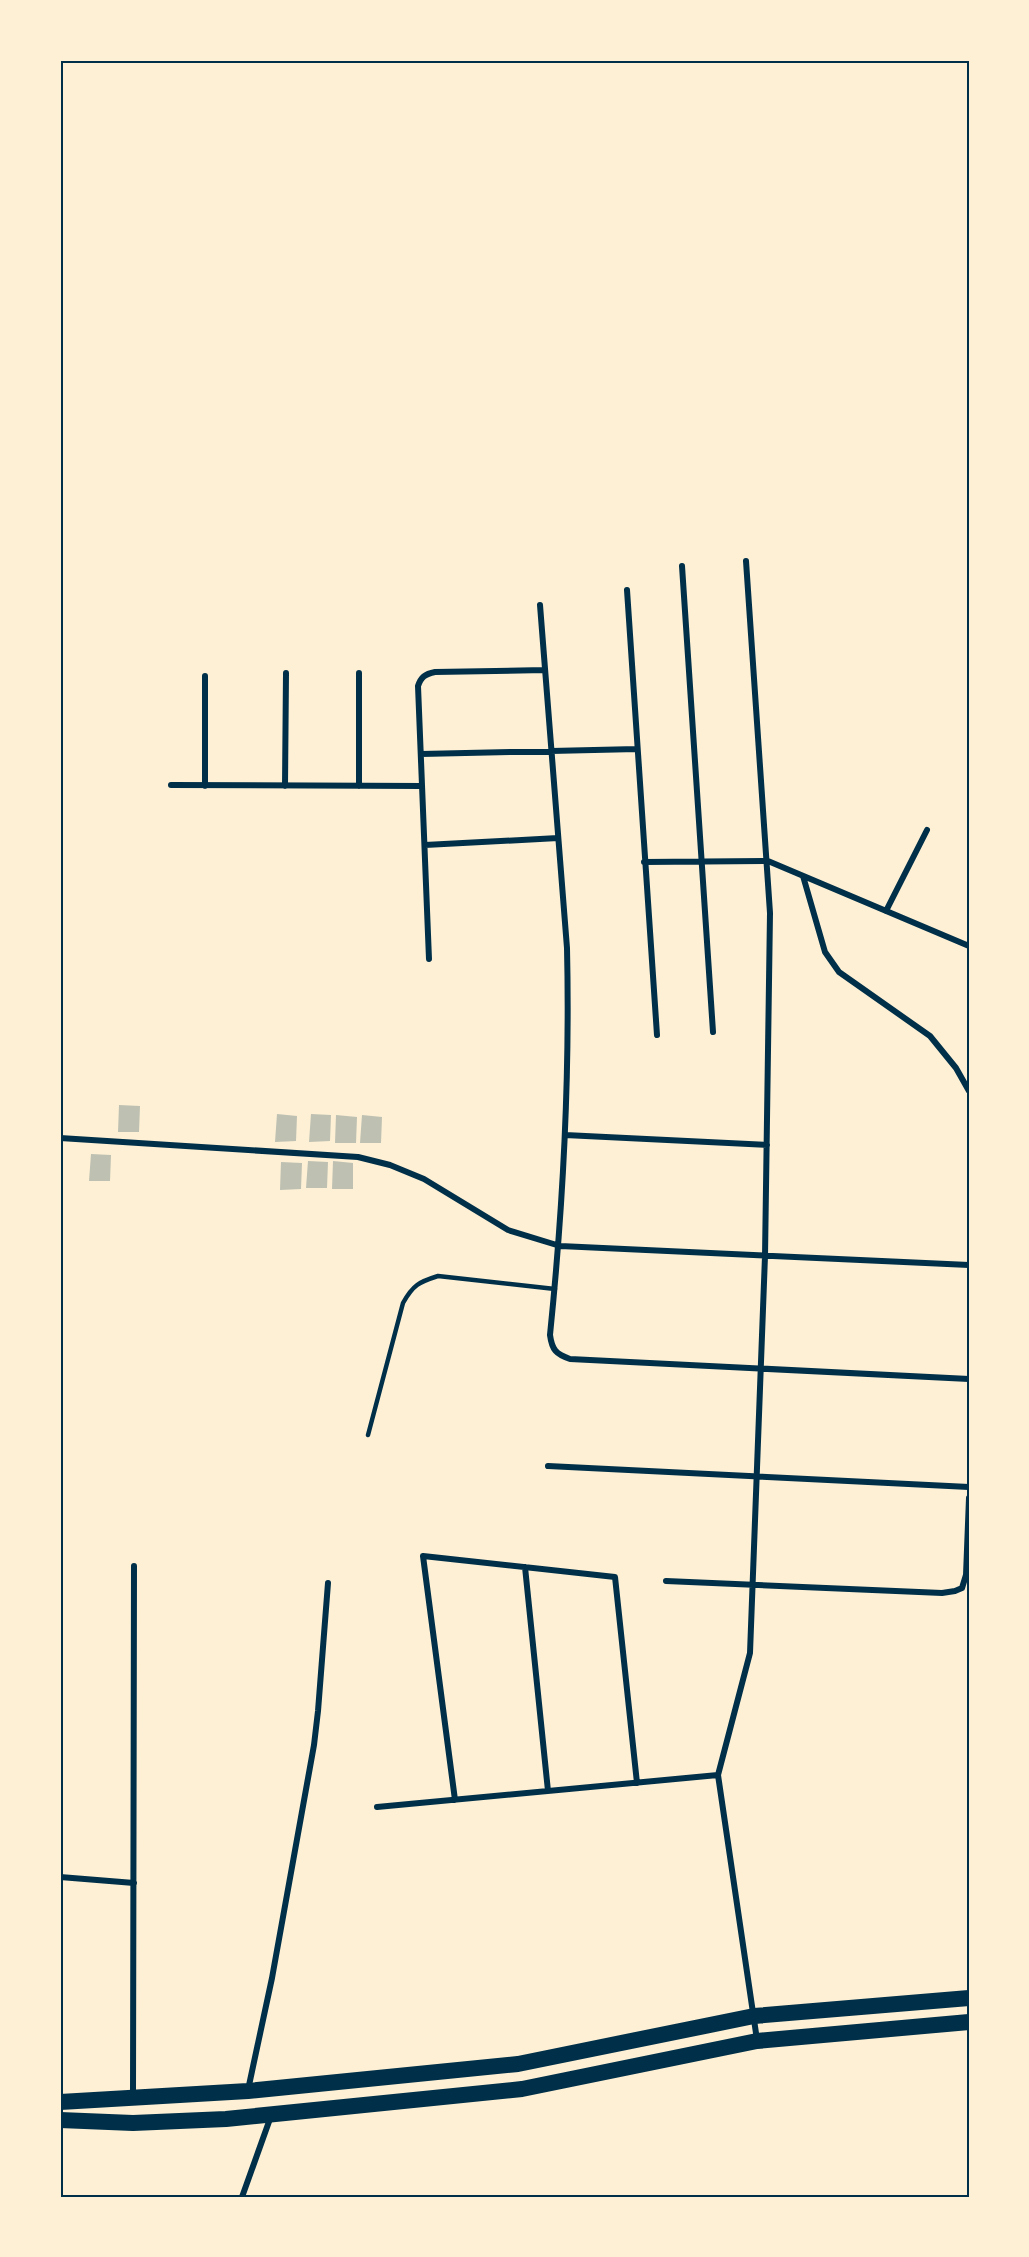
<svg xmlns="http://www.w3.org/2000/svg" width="1029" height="2257" font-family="'Fira Sans',sans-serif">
  <rect width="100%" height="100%" fill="#fdf0d5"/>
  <path fill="#bec0b2" d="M 119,1105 L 140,1106 L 139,1132 L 118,1132 Z
    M 277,1114 L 297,1116 L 296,1141 L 275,1142 Z
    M 311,1114 L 331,1115 L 330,1141 L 309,1142 Z
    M 336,1115 L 357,1117 L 356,1143 L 335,1143 Z
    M 362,1115 L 382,1117 L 381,1143 L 360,1143 Z
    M 91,1154 L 111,1155 L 110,1181 L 89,1181 Z
    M 308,1161 L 328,1162 L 327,1188 L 306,1188 Z
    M 333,1161 L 353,1163 L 353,1189 L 332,1189 Z
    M 281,1162 L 302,1163 L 301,1189 L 280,1190 Z"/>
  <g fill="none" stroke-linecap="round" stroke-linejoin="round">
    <path stroke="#003049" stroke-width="4.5" d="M 368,1435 L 403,1303 C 413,1285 419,1282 438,1276 L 555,1289"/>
    <path stroke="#003049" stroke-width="6" d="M 746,561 L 770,913 L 765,1256 L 750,1653 L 718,1775 L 757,2040
      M 682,566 L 713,1032
      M 627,590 L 657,1035
      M 540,605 L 567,948 C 570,1078 563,1207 550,1335 C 552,1350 556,1354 570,1359 L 969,1379
      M 359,673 L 359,786
      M 205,676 L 205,786
      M 421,754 L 637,749
      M 171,785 L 422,786
      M 285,786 L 286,673
      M 425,845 L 558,838
      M 644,862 L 768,861 L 969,946
      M 803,876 L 825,952 L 839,972 L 930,1036 L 956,1068 L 969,1091
      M 886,911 L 927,830
      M 429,959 L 418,686 C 421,677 425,674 435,672 L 545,670
      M 565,1135 L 767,1145
      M 60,1138 L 358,1157 L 390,1165 L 424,1179 L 508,1230 L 560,1246 L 969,1265
      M 548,1466 L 969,1487
      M 525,1567 L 548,1791
      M 666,1581 L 942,1593 L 955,1591 L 962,1588 L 966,1575 L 969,1498
      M 455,1800 L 423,1556 L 615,1577 L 637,1783
      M 377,1807 L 718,1775
      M 60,1877 L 134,1883
      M 248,2090 L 272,1978 L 314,1745 L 318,1711 L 328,1583
      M 133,2095 L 134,1566
      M 242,2197 L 271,2116"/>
    <path stroke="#003049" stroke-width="16" d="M 60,2102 L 248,2091 L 518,2064 L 754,2016 L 969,1998
      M 60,2120 L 133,2123 L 226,2119 L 522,2089 L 757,2041 L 969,2022"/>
  </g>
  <rect width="1029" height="2257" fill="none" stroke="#fdf0d5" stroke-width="123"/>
  <rect x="62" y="62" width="906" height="2134" fill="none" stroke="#003049" stroke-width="2"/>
</svg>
